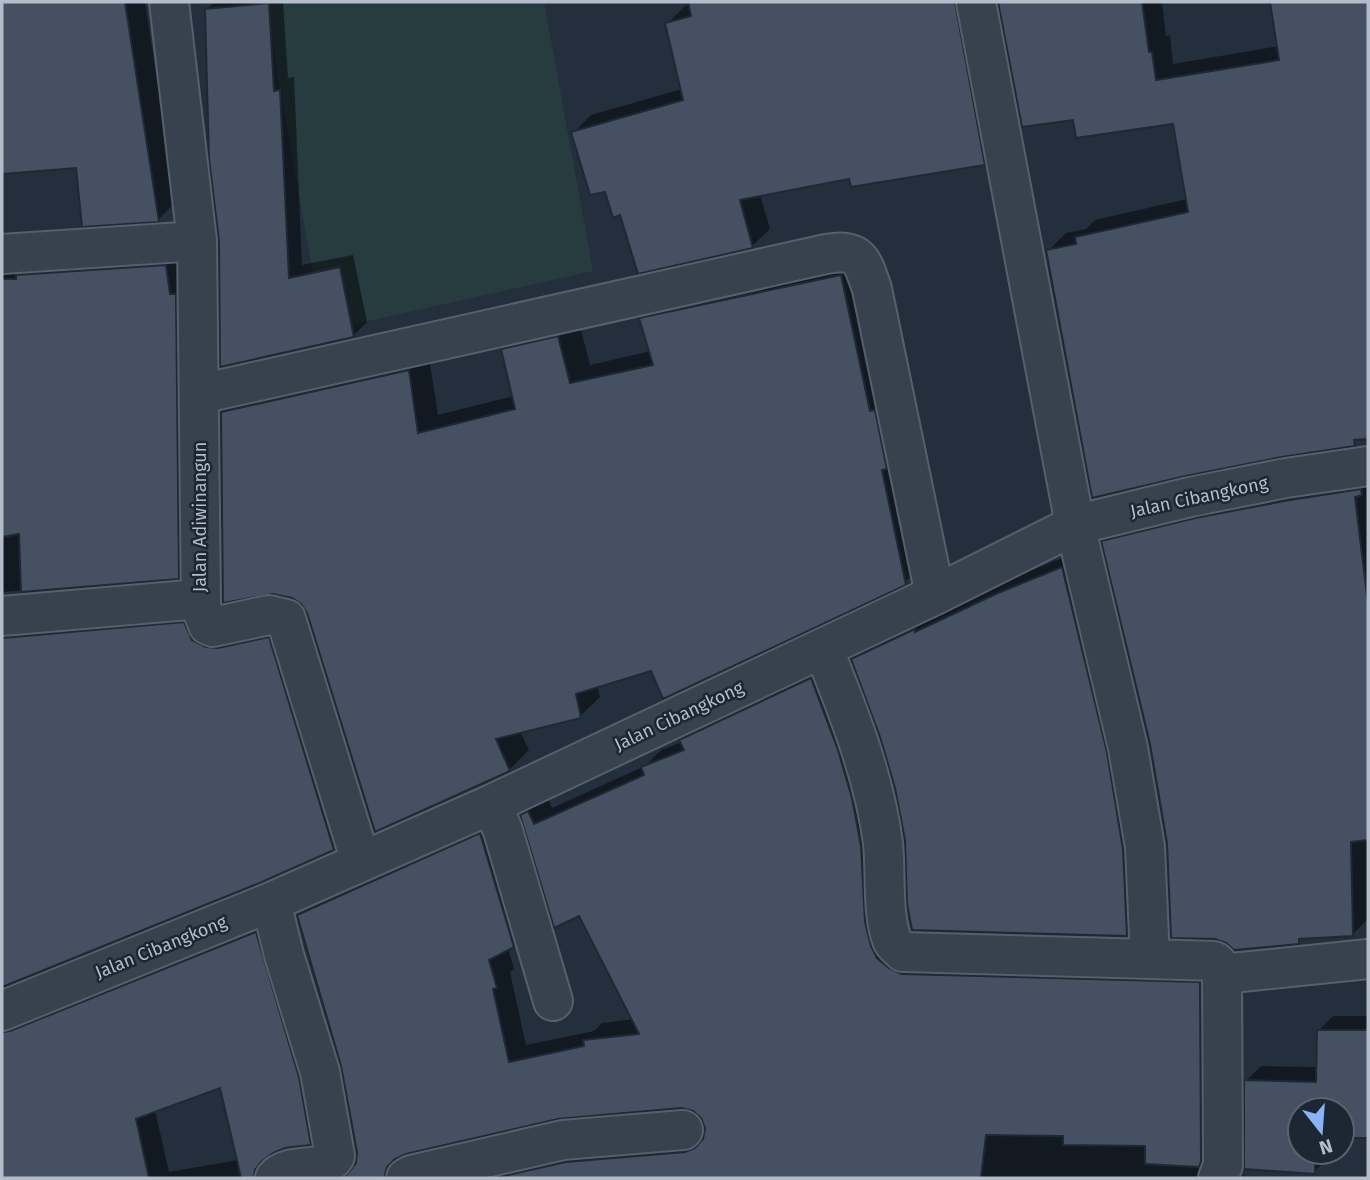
<svg xmlns="http://www.w3.org/2000/svg" width="1370" height="1180" font-family="'Fira Sans',sans-serif">
  <rect width="100%" height="100%" fill="#242f3e"/>
  <path fill="#263c3f" d="M 265,2 L 544,2 L 593,271 L 323,331 Z"/>
  <path fill="#0007" fill-rule="evenodd" d="M 2,2 L 145,2 L 176,202 L 158,220 L 77,166 L 2,172 Z
    M 215,2 L 283,2 L 288,78 L 294,77 L 302,265 L 353,255 L 367,322 L 353,336 L 221,241 L 207,9 Z
    M 690,2 L 974,2 L 1001,146 L 984,164 L 851,177 L 760,195 L 770,229 L 752,246 L 621,213 L 573,133 L 591,115 L 682,89 L 667,24 L 685,6 L 690,5 Z
    M 1000,2 L 1162,2 L 1166,36 L 1170,35 L 1173,64 L 1279,46 L 1272,2 L 1368,2 L 1368,432 L 1280,450 L 1048,251 L 1066,233 L 1086,229 L 1095,220 L 1187,199 L 1175,122 L 1074,118 L 1023,125 Z
    M 183,248 L 196,560 L 178,577 L 2,592 L 2,251 Z
    M 860,256 L 924,564 L 904,583 L 597,686 L 600,697 L 580,716 L 520,731 L 529,750 L 509,770 L 309,612 L 222,412 L 242,393 L 428,351 L 438,415 L 514,396 L 503,350 L 523,330 L 578,318 L 590,365 L 651,351 L 641,319 L 660,299 Z
    M 1368,479 L 1368,919 L 1352,935 L 1304,937 L 1298,942 L 1168,843 L 1151,744 L 1103,542 L 1120,525 Z
    M 1080,551 L 1144,917 L 1126,935 L 906,839 L 896,788 L 882,737 L 853,659 L 870,642 L 933,616 L 1017,576 Z
    M 201,606 L 286,621 L 351,831 L 333,848 L 262,880 L 2,986 L 2,611 Z
    M 829,661 L 896,942 L 1217,966 L 1212,1178 L 446,1178 L 585,1145 L 705,1134 L 706,1127 L 702,1116 L 692,1108 L 681,1106 L 561,1116 L 403,1153 L 401,1161 L 411,1178 L 306,1178 L 314,1174 L 352,1167 L 357,1164 L 358,1152 L 343,1065 L 299,915 L 316,897 L 498,817 L 531,928 L 508,948 L 514,969 L 510,972 L 526,1045 L 594,1031 L 602,1023 L 634,1019 L 580,913 L 522,815 L 540,798 L 546,795 L 552,808 L 645,766 L 661,750 L 682,742 L 699,723 Z
    M 273,916 L 327,1126 L 310,1143 L 284,1147 L 272,1152 L 270,1164 L 280,1178 L 2,1178 L 2,1005 ZM 221,1086 L 238,1160 L 169,1172 L 155,1110 Z
    M 1333,1016 L 1368,1016 L 1368,1136 L 1342,1136 L 1342,1110 L 1300,1110 L 1300,1152 L 1329,1152 L 1329,1157 L 1314,1172 L 1246,1081 L 1261,1066 L 1318,1067 L 1318,1031 Z"/>
  <path fill="#455162" stroke="#1f2835" stroke-width="2" d="M 2,2 L 125,2 L 159,222 L 82,227 L 76,168 L 2,174 Z
    M 688,2 L 955,2 L 985,165 L 851,187 L 849,179 L 740,200 L 753,248 L 638,274 L 620,215 L 613,218 L 605,192 L 590,195 L 571,132 L 683,100 L 665,23 L 691,16 Z
    M 998,2 L 1142,2 L 1149,52 L 1152,52 L 1156,80 L 1279,60 L 1270,2 L 1368,2 L 1368,439 L 1354,440 L 1355,446 L 1282,457 L 1186,476 L 1092,498 L 1046,250 L 1076,244 L 1075,237 L 1188,212 L 1173,124 L 1076,138 L 1073,120 L 1022,127 Z
    M 269,3 L 274,91 L 280,90 L 289,278 L 340,267 L 354,337 L 220,367 L 219,241 L 209,159 L 205,9 Z
    M 166,265 L 170,294 L 176,294 L 179,579 L 21,592 L 19,534 L 2,537 L 2,279 L 16,279 L 16,275 Z
    M 841,275 L 870,411 L 875,410 L 887,469 L 882,470 L 906,585 L 663,699 L 651,671 L 576,694 L 581,718 L 496,739 L 510,771 L 375,832 L 307,613 L 301,604 L 292,598 L 273,594 L 223,603 L 221,412 L 409,370 L 418,433 L 515,409 L 501,349 L 558,336 L 570,383 L 653,365 L 639,318 Z
    M 1361,489 L 1362,495 L 1355,497 L 1368,604 L 1368,840 L 1351,842 L 1353,936 L 1299,939 L 1299,944 L 1234,950 L 1226,943 L 1215,939 L 1171,938 L 1167,843 L 1150,744 L 1101,541 L 1195,518 L 1290,500 Z
    M 1062,567 L 1107,752 L 1123,849 L 1127,936 L 912,930 L 907,904 L 905,840 L 895,788 L 880,737 L 851,659 L 915,629 L 915,632 L 998,593 Z
    M 184,622 L 192,640 L 206,647 L 218,648 L 269,637 L 334,850 L 262,882 L 2,987 L 2,638 Z
    M 811,678 L 838,750 L 852,798 L 861,846 L 865,922 L 871,946 L 877,958 L 889,968 L 902,974 L 1200,982 L 1201,1161 L 1199,1167 L 1145,1164 L 1145,1146 L 1063,1145 L 1063,1136 L 986,1135 L 981,1178 L 494,1178 L 566,1162 L 685,1152 L 695,1148 L 703,1139 L 705,1128 L 701,1118 L 693,1111 L 681,1108 L 558,1119 L 406,1154 L 395,1159 L 387,1167 L 384,1178 L 344,1178 L 356,1163 L 357,1152 L 341,1066 L 297,915 L 480,833 L 514,947 L 489,960 L 497,988 L 493,989 L 509,1062 L 584,1046 L 583,1040 L 639,1034 L 579,916 L 554,928 L 520,815 L 528,811 L 534,824 L 644,775 L 641,767 L 684,750 L 679,740 Z
    M 256,932 L 299,1077 L 311,1145 L 285,1148 L 273,1153 L 261,1162 L 255,1170 L 254,1178 L 241,1178 L 220,1088 L 136,1119 L 149,1178 L 2,1178 L 2,1032 L 10,1031 Z
    M 1317,1030 L 1368,1030 L 1368,1138 L 1342,1138 L 1342,1110 L 1300,1110 L 1300,1152 L 1315,1152 L 1315,1174 L 1244,1169 L 1244,1080 L 1316,1082 Z"/>
  <g fill="none" stroke-linecap="round" stroke-linejoin="round">
    <defs>
      <path id="minor" d="M 169,2 L 197,241 L 201,607 L 208,625 L 213,627 L 269,615 L 286,619 L 361,862
        M 976,2 L 1075,525 L 1128,748 L 1145,847 L 1150,959 L 1214,961 L 1217,963 L 1222,974 L 1223,1165 L 1218,1178
        M 2,254 L 197,241
        M 200,394 L 826,254 C 860,248 862,260 872,289 L 935,595
        M 2,616 L 200,599
        M 823,648 C 848,711 874,775 883,843 C 886,871 882,915 892,940 C 894,945 899,948 903,952 L 1150,959
        M 492,804 L 503,831 L 553,1001
        M 271,902 L 284,955 L 320,1072 L 335,1156 C 325,1174 289,1161 275,1178
        M 1222,974 L 1368,959
        M 2,1011 L 271,902 L 492,804 L 935,595 L 1075,525 L 1190,497 L 1286,478 L 1368,466
        M 406,1178 L 411,1175 L 563,1140 L 683,1130"/>
    </defs>
    <use href="#minor" stroke="#565f6c" stroke-width="42"/>
    <use href="#minor" stroke="#38414e" stroke-width="38"/>
  </g>
  <g text-anchor="middle" dominant-baseline="central" stroke-width="5" stroke-linejoin="round" paint-order="stroke">
    <g font-size="18" fill="#b4bcc9" stroke="#1d2633">
      <text transform="translate(1199 497) rotate(-12)">Jalan Cibangkong</text>
      <text transform="translate(200 517) rotate(-90)">Jalan Adiwinangun</text>
      <text transform="translate(679 716) rotate(-25)">Jalan Cibangkong</text>
      <text transform="translate(161 947) rotate(-22)">Jalan Cibangkong</text>
    </g>
  </g>
  <rect width="1370" height="1180" fill="none" stroke="#b4bcc9" stroke-width="7"/>
  <g transform="translate(1321 1131) rotate(163)"><circle r="33" fill="#1d2633" stroke="#59626f" stroke-width="2"/>
  <path d="M0-5L12 26L0 18L-12 26Z" fill="#8ab4f8"/>
  <text y="-10" font-size="19" font-weight="bold" text-anchor="middle" fill="#b4bcc9">N</text>
  </g>
</svg>
